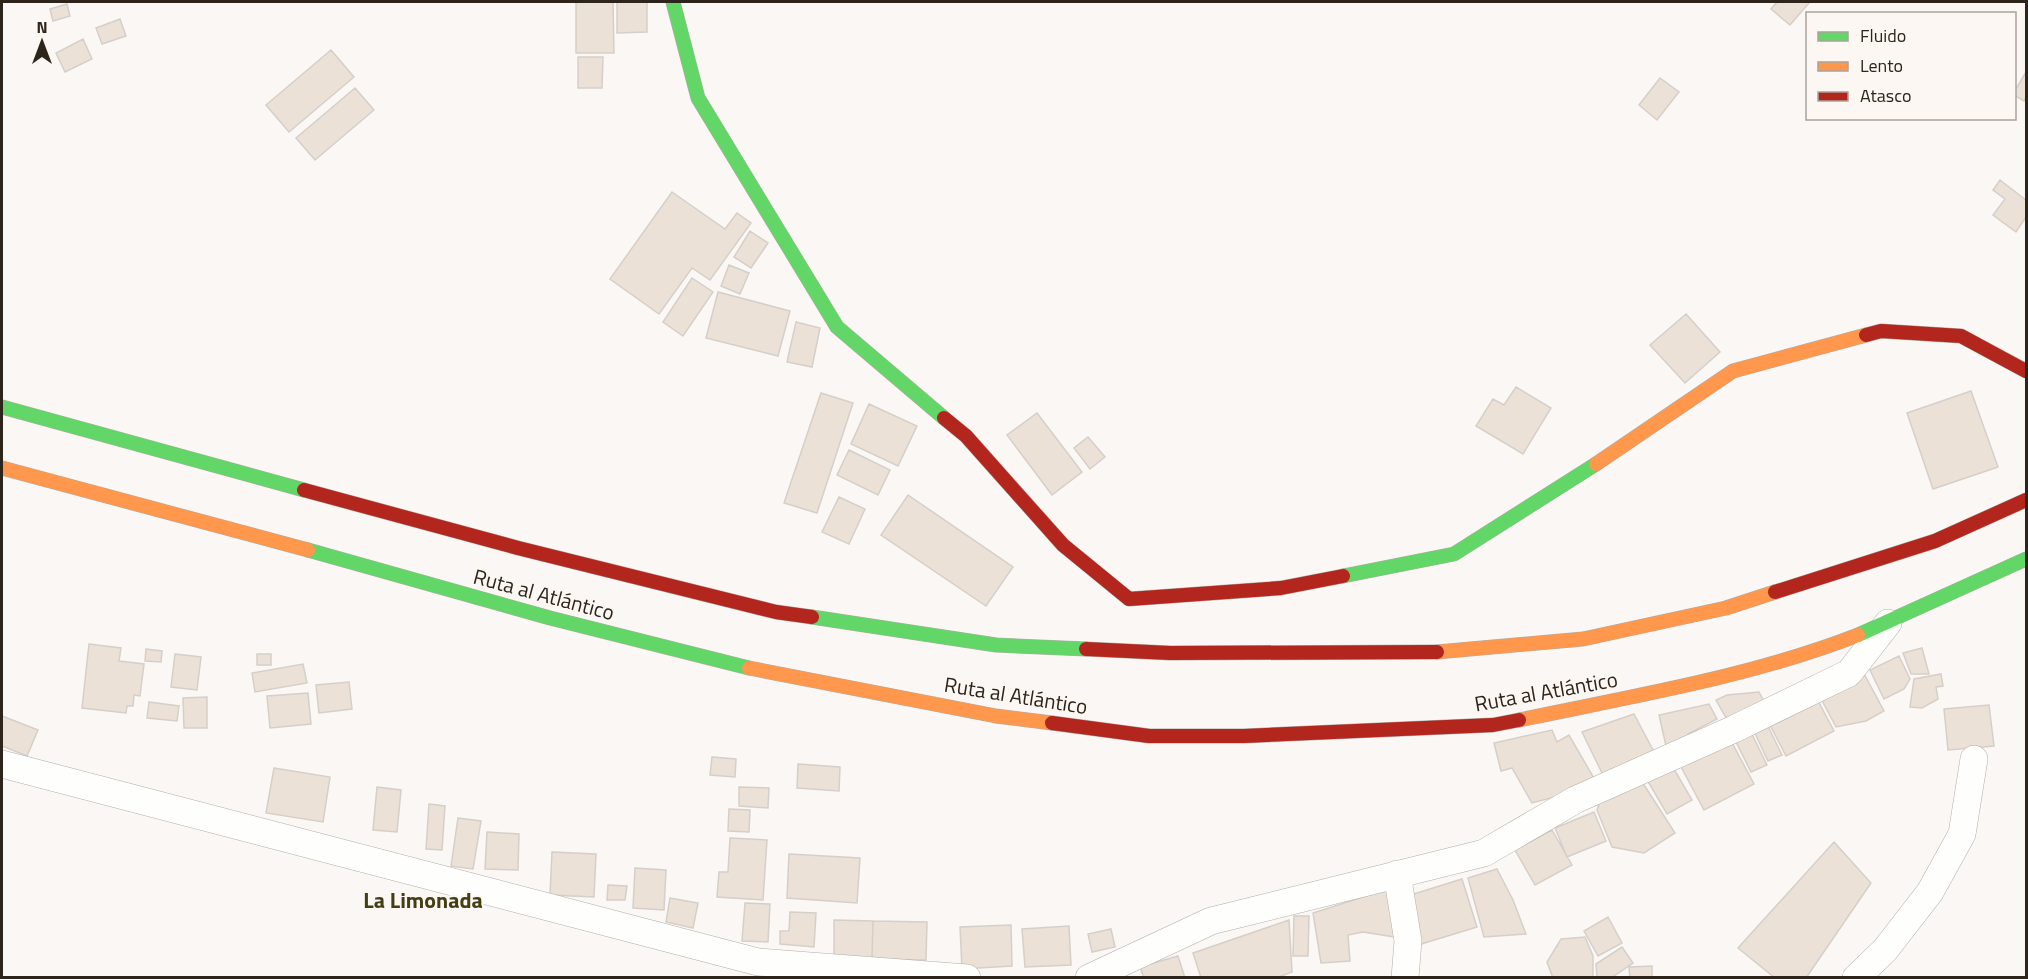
<svg xmlns="http://www.w3.org/2000/svg" width="2028" height="979" font-family="'Titillium Web',sans-serif">
  <rect width="100%" height="100%" fill="#faf7f4"/>
  <path fill="#ebe1d6" stroke="#d5cfc9" stroke-width="1.5" d="M 576,2 L 613,2 L 614,53 L 576,53 Z
    M 617,2 L 647,2 L 647,32 L 617,33 Z
    M 1777,2 L 1807,2 L 1809,3 L 1790,25 L 1771,9 Z
    M 67,4 L 70,16 L 53,21 L 50,9 Z
    M 120,19 L 126,36 L 102,44 L 96,28 Z
    M 83,39 L 92,59 L 65,72 L 56,53 Z
    M 331,50 L 354,77 L 289,132 L 266,105 Z
    M 578,57 L 603,57 L 602,88 L 578,88 Z
    M 2026,72 L 2026,97 L 2024,101 L 2014,95 L 2014,92 Z
    M 1660,78 L 1679,92 L 1657,120 L 1639,105 Z
    M 355,88 L 374,110 L 315,160 L 296,138 Z
    M 2000,180 L 2026,200 L 2026,217 L 2016,232 L 1993,215 L 2005,199 L 1993,190 Z
    M 672,192 L 725,229 L 737,213 L 751,223 L 710,280 L 692,268 L 659,314 L 610,279 Z
    M 750,231 L 768,243 L 751,268 L 734,257 Z
    M 729,265 L 749,273 L 740,294 L 721,286 Z
    M 692,278 L 713,292 L 683,336 L 663,322 Z
    M 718,292 L 790,311 L 778,356 L 706,338 Z
    M 1686,314 L 1720,352 L 1685,383 L 1650,345 Z
    M 796,322 L 820,328 L 812,367 L 787,362 Z
    M 1516,387 L 1551,408 L 1523,454 L 1476,426 L 1493,399 L 1504,405 Z
    M 1971,391 L 1998,467 L 1933,489 L 1907,413 Z
    M 821,393 L 853,403 L 817,513 L 784,503 Z
    M 869,404 L 917,426 L 898,466 L 851,444 Z
    M 1037,413 L 1082,472 L 1052,495 L 1007,435 Z
    M 1088,437 L 1105,457 L 1090,469 L 1074,448 Z
    M 849,450 L 890,470 L 878,495 L 837,475 Z
    M 908,495 L 1013,567 L 986,606 L 881,535 Z
    M 839,497 L 865,509 L 849,544 L 822,532 Z
    M 89,644 L 121,648 L 119,661 L 144,664 L 140,696 L 134,695 L 133,706 L 127,706 L 126,713 L 82,708 Z
    M 1922,648 L 1929,674 L 1911,674 L 1903,653 Z
    M 146,649 L 162,651 L 161,662 L 145,661 Z
    M 175,654 L 201,657 L 197,690 L 171,687 Z
    M 257,654 L 271,654 L 271,665 L 257,665 Z
    M 1899,656 L 1910,679 L 1904,689 L 1884,699 L 1870,670 Z
    M 303,664 L 307,683 L 255,692 L 252,673 Z
    M 1862,670 L 1884,711 L 1866,721 L 1836,727 L 1818,693 Z
    M 1941,674 L 1943,686 L 1936,687 L 1938,699 L 1922,708 L 1910,707 L 1914,679 Z
    M 349,682 L 352,709 L 319,713 L 316,685 Z
    M 1759,692 L 1765,703 L 1729,723 L 1716,700 L 1727,695 Z
    M 308,693 L 311,724 L 270,728 L 267,696 Z
    M 1815,695 L 1834,731 L 1786,756 L 1767,719 Z
    M 207,697 L 207,728 L 184,728 L 183,698 Z
    M 149,702 L 179,706 L 177,721 L 147,718 Z
    M 1709,704 L 1717,719 L 1688,734 L 1686,741 L 1666,746 L 1659,715 Z
    M 1989,705 L 1994,746 L 1948,750 L 1944,709 Z
    M 1634,714 L 1654,752 L 1604,777 L 1582,732 Z
    M 2,716 L 38,730 L 27,756 L 2,746 Z
    M 1765,720 L 1782,755 L 1768,761 L 1752,727 Z
    M 1749,728 L 1767,765 L 1751,772 L 1733,736 Z
    M 1552,730 L 1557,742 L 1569,735 L 1595,780 L 1573,792 L 1532,803 L 1512,768 L 1501,771 L 1494,743 Z
    M 1729,737 L 1754,784 L 1704,810 L 1679,763 Z
    M 712,757 L 736,759 L 735,777 L 710,775 Z
    M 798,764 L 840,767 L 839,791 L 797,788 Z
    M 1671,764 L 1692,800 L 1667,814 L 1646,778 Z
    M 274,768 L 330,777 L 323,822 L 266,813 Z
    M 1639,777 L 1675,833 L 1644,853 L 1612,847 L 1597,810 L 1600,802 Z
    M 377,787 L 401,790 L 397,832 L 373,830 Z
    M 739,787 L 769,788 L 768,808 L 739,806 Z
    M 429,804 L 445,806 L 442,850 L 426,849 Z
    M 729,809 L 750,810 L 749,832 L 728,831 Z
    M 1594,812 L 1606,841 L 1567,857 L 1555,828 Z
    M 458,818 L 481,821 L 473,869 L 451,866 Z
    M 1552,830 L 1572,865 L 1535,885 L 1515,850 Z
    M 487,832 L 519,834 L 518,870 L 485,869 Z
    M 730,838 L 767,840 L 763,900 L 717,897 L 719,872 L 728,872 Z
    M 1834,842 L 1871,883 L 1806,978 L 1775,978 L 1738,948 Z
    M 552,852 L 596,854 L 594,897 L 550,895 Z
    M 789,854 L 860,858 L 857,903 L 787,898 Z
    M 635,868 L 666,870 L 664,910 L 633,908 Z
    M 1497,869 L 1513,900 L 1526,934 L 1484,937 L 1468,878 Z
    M 1462,879 L 1477,927 L 1418,945 L 1404,897 Z
    M 608,885 L 627,886 L 625,900 L 607,900 Z
    M 1391,888 L 1401,938 L 1363,932 L 1348,935 L 1350,961 L 1321,963 L 1313,913 Z
    M 670,898 L 698,903 L 693,928 L 666,922 Z
    M 745,903 L 770,904 L 768,942 L 742,941 Z
    M 790,912 L 816,913 L 814,947 L 780,944 L 780,931 L 789,931 Z
    M 1294,916 L 1309,916 L 1308,956 L 1293,956 Z
    M 1608,917 L 1622,943 L 1598,956 L 1584,931 Z
    M 834,920 L 873,921 L 872,959 L 834,959 Z
    M 1289,920 L 1292,972 L 1276,978 L 1201,978 L 1193,953 Z
    M 873,921 L 927,922 L 926,960 L 872,959 Z
    M 1011,925 L 1012,966 L 962,969 L 960,927 Z
    M 1069,926 L 1071,965 L 1025,967 L 1022,929 Z
    M 1111,929 L 1115,947 L 1092,952 L 1088,934 Z
    M 1585,937 L 1593,956 L 1593,978 L 1553,978 L 1547,962 L 1561,939 Z
    M 1622,947 L 1633,963 L 1611,978 L 1597,978 L 1596,964 Z
    M 1178,956 L 1185,978 L 1144,978 L 1140,967 Z
    M 1652,966 L 1652,978 L 1630,978 L 1629,967 Z"/>
  <g fill="none" stroke-linecap="round" stroke-linejoin="round">
    <defs>
      <path id="street" d="M 2,764 L 758,962 L 967,978
        M 1397,874 L 1408,941 L 1405,978
        M 1089,978 L 1211,921 L 1484,853 L 1575,800 L 1734,729 L 1849,673 L 1888,623
        M 1856,978 L 1885,950 L 1930,892 L 1962,834 L 1974,759"/>
      <path id="fast" d="M 673,2 L 698,98 L 837,327 L 944,418
        M 2,407 L 304,490
        M 308,550 L 550,618 L 749,668
        M 1343,576 L 1454,554 L 1596,464
        M 812,617 L 996,645 L 1086,649
        M 1858,635 L 2026,559"/>
      <path id="slow" d="M 1596,464 L 1733,371 L 1866,335
        M 2,468 L 308,550
        M 1437,652 L 1583,639 L 1726,608 L 1775,592
        M 749,668 L 996,716 L 1052,723
        M 1519,720 C 1633,696 1750,677 1858,635"/>
      <path id="jam" d="M 1866,335 L 1881,331 L 1961,336 L 2026,371
        M 944,418 L 966,436 L 1063,545 L 1129,599 L 1281,588 L 1343,576
        M 304,490 L 518,548 L 776,612 L 812,617
        M 1775,592 L 1935,541 L 2026,500
        M 1086,649 L 1170,653 L 1437,652
        M 1052,723 L 1149,736 L 1244,736 L 1493,725 L 1519,720"/>
    </defs>
    <use href="#street" stroke="#b3ada8" stroke-width="28"/>
    <use href="#fast" stroke="#b3ada8" stroke-width="15"/>
    <use href="#slow" stroke="#b3ada8" stroke-width="15"/>
    <use href="#jam" stroke="#b3ada8" stroke-width="15"/>
    <use href="#street" stroke="#fefefd" stroke-width="27"/>
    <use href="#fast" stroke="#63d668" stroke-width="14"/>
    <use href="#slow" stroke="#ff974d" stroke-width="14"/>
    <use href="#jam" stroke="#b3261e" stroke-width="14"/>
  </g>
  <g text-anchor="middle" dominant-baseline="central" stroke-width="4.5" stroke-linejoin="round" paint-order="stroke">
    <g font-size="21" fill="#2d241b" stroke="#fcf7f2">
      <text transform="translate(544 594) rotate(15)">Ruta al Atlántico</text>
      <text transform="translate(1546 691) rotate(-10)">Ruta al Atlántico</text>
      <text transform="translate(1016 695) rotate(9)">Ruta al Atlántico</text>
    </g>
    <g font-size="22" font-weight="bold" fill="#423f16" stroke="#fcf7f2">
      <text x="423" y="900">La Limonada</text>
    </g>
  </g>
  <rect width="2028" height="979" fill="none" stroke="#2d241b" stroke-width="6"/>
  <rect x="1806" y="12" width="210" height="108" fill="#fcf7f2" stroke="#a9a39c" stroke-width="1.5"/>
  <rect x="1818" y="32" width="30" height="9" fill="#63d668" stroke="#a9a39c" stroke-width="1.5"/>
  <text x="1860" y="42" font-size="18" fill="#2d241b">Fluido</text>
  <rect x="1818" y="62" width="30" height="9" fill="#ff974d" stroke="#a9a39c" stroke-width="1.5"/>
  <text x="1860" y="72" font-size="18" fill="#2d241b">Lento</text>
  <rect x="1818" y="92" width="30" height="9" fill="#b3261e" stroke="#a9a39c" stroke-width="1.5"/>
  <text x="1860" y="102" font-size="18" fill="#2d241b">Atasco</text>
  <g transform="translate(42 42)" stroke="#fcf7f2" stroke-width="4.5" paint-order="stroke">
  <path d="M0-4.5L10 22L0 15L-10 22Z" fill="#2d241b"/>
  <text y="-9" font-size="16" font-weight="bold" text-anchor="middle" fill="#2d241b">N</text>
  </g>
</svg>
